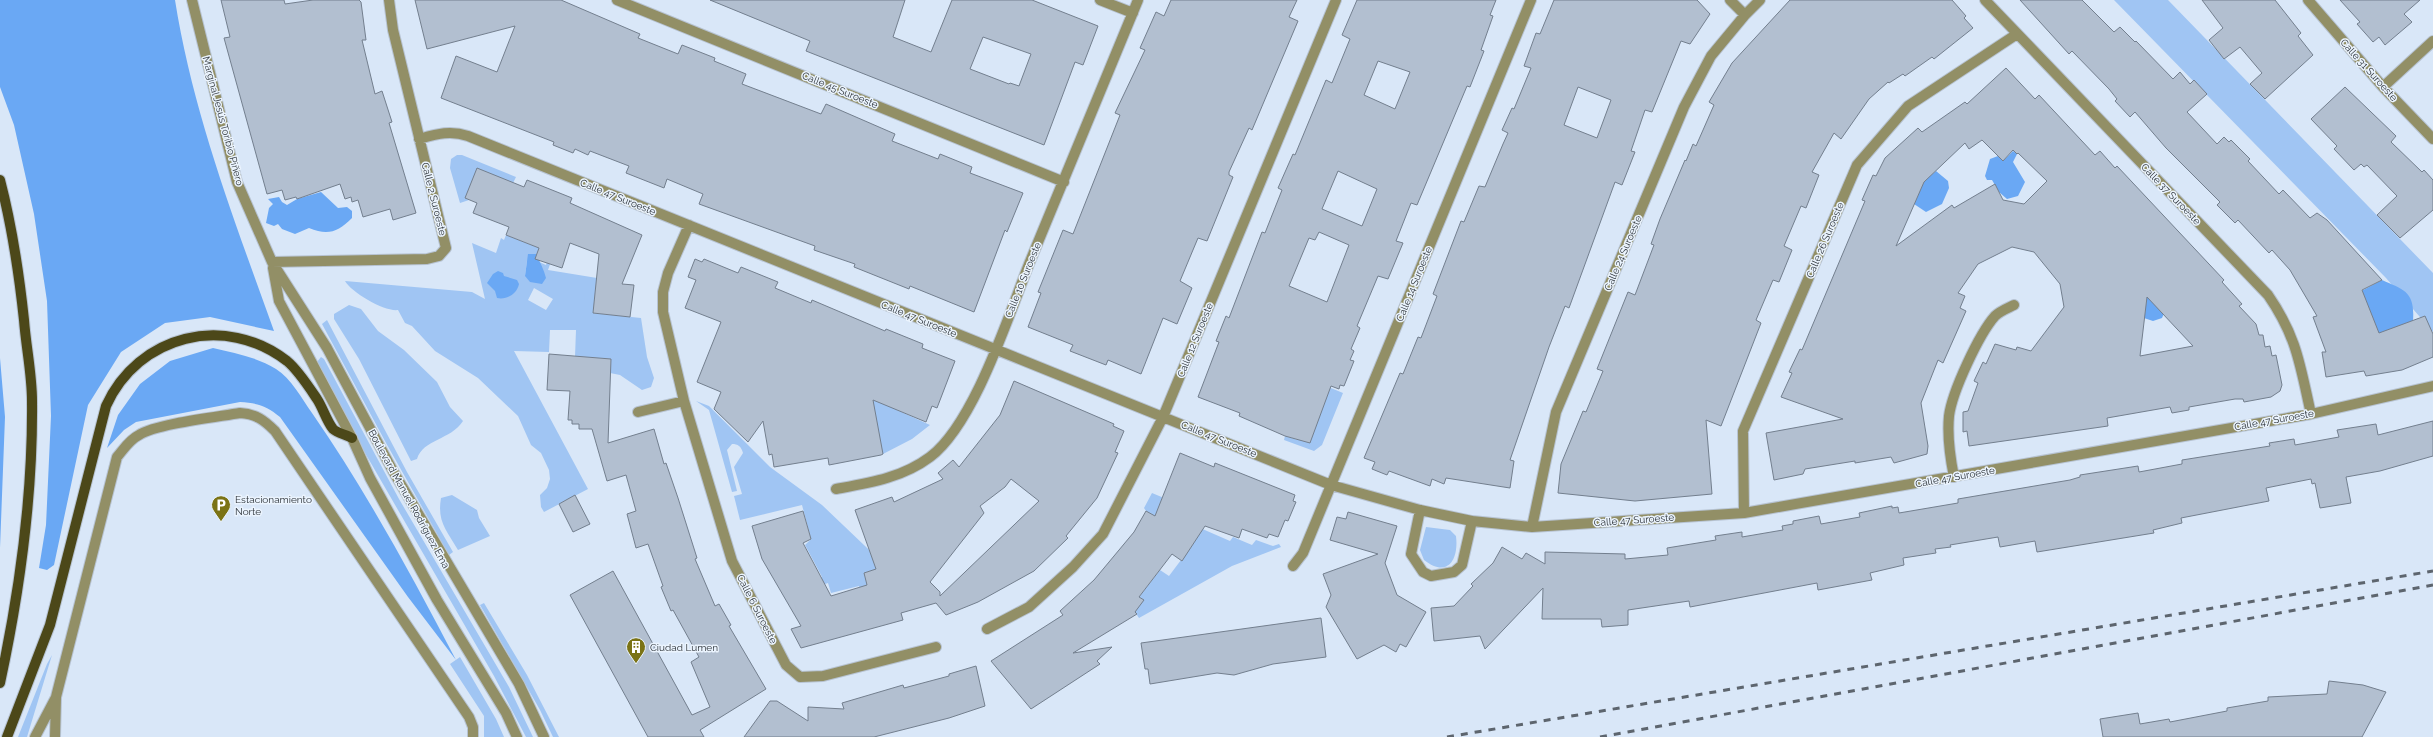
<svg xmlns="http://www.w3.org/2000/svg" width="2433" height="737" font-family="Raleway,sans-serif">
  <rect width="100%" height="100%" fill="#d9e7f8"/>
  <path fill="#a0c5f3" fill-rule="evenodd" d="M 2114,0 L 2168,0 L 2433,273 L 2433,332 L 2386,278 Z
    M 457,155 L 462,155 L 516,177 L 513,183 L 465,198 L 469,200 L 460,203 L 450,168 L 451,159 Z
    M 506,235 L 544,250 L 555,250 L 548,270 L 597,278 L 593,313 L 641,318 L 647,357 L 654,378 L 651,387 L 642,390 L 620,375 L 610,373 L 611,359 L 575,357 L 576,330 L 550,330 L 549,352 L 514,351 L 588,489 L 544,512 L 541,507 L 540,495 L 547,488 L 550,479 L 549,470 L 541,453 L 531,445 L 518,416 L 478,378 L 435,351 L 412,326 L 405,323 L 398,310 C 385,312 352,293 345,281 L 472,292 L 485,299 L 472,243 L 496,253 L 501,238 L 504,240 ZM 537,255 L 549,255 L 546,265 L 539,262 L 525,276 L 527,261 ZM 534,288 L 553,299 L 546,310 L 528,300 Z
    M 349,305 L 361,309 L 378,331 L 404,350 L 437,382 L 450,407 L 463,421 C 451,440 423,439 417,459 L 411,461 L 359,359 L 334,319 L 334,314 Z
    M 327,320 L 407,472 L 453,552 L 449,555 L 386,443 L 322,324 Z
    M 756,336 L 904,393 L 897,410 L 930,425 L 912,439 L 883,454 Z
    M 321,357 L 324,359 L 399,499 L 509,687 L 533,737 L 526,737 L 494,676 L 361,446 L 317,362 Z
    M 1309,379 L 1343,393 L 1322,445 L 1314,451 L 1284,440 L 1285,436 L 1298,440 Z
    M 696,401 L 709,406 L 770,467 L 822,505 L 886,566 L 864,573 L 877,624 L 869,626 L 859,586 L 831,593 L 828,583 L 811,589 L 809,584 L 822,577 L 805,545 L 811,539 L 802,505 L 740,520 L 734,496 L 742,494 L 734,467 L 743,453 C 741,446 738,444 732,444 L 727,450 L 737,491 L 732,492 L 709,410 Z
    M 1152,493 L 1164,498 L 1191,524 L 1230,541 L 1233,537 L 1252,545 L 1256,540 L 1273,546 L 1279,544 L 1281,547 L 1232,566 L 1139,618 L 1135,612 L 1139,597 L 1160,570 L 1169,576 L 1193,544 L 1146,511 L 1144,508 Z
    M 452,495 L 477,510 L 479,518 L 490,536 L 458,550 C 446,530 437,521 441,498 Z
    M 1426,527 L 1450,530 L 1456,536 C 1459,561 1447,578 1424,560 L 1420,550 Z
    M 484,603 L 527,675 L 559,737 L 553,737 L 540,710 L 480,605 Z
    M 52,655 L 27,737 L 18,737 L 47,664 Z
    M 460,657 L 496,719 L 504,737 L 484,737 L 484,716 L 450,664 Z"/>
  <path fill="#6aa8f4" d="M 0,0 L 175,0 C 193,114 235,222 274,331 L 210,317 L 165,323 L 121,352 L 88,405 L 54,565 L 47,570 L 39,568 L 46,525 L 51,416 L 47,301 L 34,214 L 14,125 L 0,87 Z
    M 2013,151 L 2017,154 L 2013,162 L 2025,182 L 2018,196 L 2007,199 L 1999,192 L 1992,180 L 1987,180 L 1985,176 L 1990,159 L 1998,156 L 2003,161 Z
    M 1936,171 L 1948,181 L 1949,188 L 1942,204 L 1926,212 L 1914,204 L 1927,172 L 1930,176 Z
    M 321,192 L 338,208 L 347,207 L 352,211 L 352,218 C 338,232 328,236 309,228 L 295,234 L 282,229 L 278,224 L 274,226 L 266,223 L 269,208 L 273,204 L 268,199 L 279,197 L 282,202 L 287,205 L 297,199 Z
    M 528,254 L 536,254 C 540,262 544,270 546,278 L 542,284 L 530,282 L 525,276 Z
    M 2120,266 L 2165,311 L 2162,318 L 2153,321 L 2144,318 Z
    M 498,271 L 503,273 L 504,276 L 517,280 L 519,284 C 517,294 507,300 497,298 L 495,291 L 487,283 L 493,274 Z
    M 2382,280 C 2405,290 2415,292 2413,321 L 2379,335 L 2354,295 Z
    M 213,348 C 234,353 257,357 276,369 C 291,378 302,399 312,413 C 366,491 412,576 456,660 L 408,597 L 280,417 C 267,406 257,403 240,402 L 136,422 L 124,430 L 107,448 L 118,415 L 140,384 L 170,361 Z
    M 0,358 L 5,417 L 0,548 Z"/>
  <path fill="#b2bfd0" stroke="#737f8e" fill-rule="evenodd" d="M 221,0 L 284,0 L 285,4 L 313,0 L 359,0 L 361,2 L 366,40 L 362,40 L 375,94 L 382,91 L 392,122 L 389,123 L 416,213 L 393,220 L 390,209 L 363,217 L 358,200 L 352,202 L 351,197 L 345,199 L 340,184 L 297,199 L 296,197 L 285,200 L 282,190 L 267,194 L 224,38 L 230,37 Z
    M 415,0 L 561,0 L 640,34 L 638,38 L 678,54 L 682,45 L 715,58 L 714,61 L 746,74 L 742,84 L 821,114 L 826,104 L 895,134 L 892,141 L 938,159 L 940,154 L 972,167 L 970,173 L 1023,193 L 1007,232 L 1005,230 L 974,312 L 910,286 L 909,289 L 854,267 L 855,264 L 814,250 L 815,246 L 699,204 L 703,194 L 667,179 L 664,188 L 626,173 L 629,166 L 590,151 L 588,155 L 575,149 L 573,153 L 553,145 L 554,142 L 441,98 L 456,56 L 497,72 L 515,26 L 427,49 Z
    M 710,0 L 905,0 L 893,37 L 931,52 L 952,0 L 1032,0 L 1098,26 L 1083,65 L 1075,62 L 1044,145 L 806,51 L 810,41 ZM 983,37 L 1031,54 L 1019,86 L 1010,83 L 1009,84 L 970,69 Z
    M 1171,0 L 1297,0 L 1289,17 L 1298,21 L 1252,130 L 1249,128 L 1229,172 L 1229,175 L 1233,177 L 1207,241 L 1198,238 L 1180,281 L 1192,288 L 1177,324 L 1163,318 L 1141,374 L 1108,360 L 1106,365 L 1070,351 L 1073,345 L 1028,327 L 1041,293 L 1038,292 L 1063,230 L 1073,234 L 1120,115 L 1115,113 L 1145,50 L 1140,48 L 1156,12 L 1164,16 Z
    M 1357,0 L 1496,0 L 1490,15 L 1493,16 L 1481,50 L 1484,51 L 1470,87 L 1467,86 L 1417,205 L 1411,203 L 1396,241 L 1403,243 L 1388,279 L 1378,276 L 1357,326 L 1360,328 L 1351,349 L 1354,351 L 1350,360 L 1354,361 L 1344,386 L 1340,385 L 1339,389 L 1331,386 L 1310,443 L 1285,436 L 1239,416 L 1240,413 L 1198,397 L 1219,342 L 1216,341 L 1226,316 L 1229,318 L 1262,232 L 1265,233 L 1282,190 L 1278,188 L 1293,154 L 1295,155 L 1326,80 L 1332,83 L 1350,39 L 1342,35 ZM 1378,61 L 1410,72 L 1395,109 L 1364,95 ZM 1338,171 L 1377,189 L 1362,226 L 1322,209 ZM 1319,232 L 1349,245 L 1327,302 L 1289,286 L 1309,238 L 1315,240 Z
    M 1554,0 L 1697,0 L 1710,14 L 1690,44 L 1681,41 L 1652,112 L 1645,110 L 1631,151 L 1635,152 L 1622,185 L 1615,182 L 1569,308 L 1565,306 L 1549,347 L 1510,460 L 1514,461 L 1510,488 L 1446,478 L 1444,484 L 1432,479 L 1430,486 L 1389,471 L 1387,475 L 1372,469 L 1375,462 L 1364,458 L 1400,373 L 1403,374 L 1418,337 L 1421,338 L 1437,296 L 1433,294 L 1461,221 L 1464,222 L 1479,186 L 1485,187 L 1503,144 L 1508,133 L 1502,130 L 1512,108 L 1514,109 L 1531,68 L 1524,66 L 1536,33 L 1540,34 ZM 1578,87 L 1611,100 L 1597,138 L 1564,125 Z
    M 1790,0 L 1952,0 L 1966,16 L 1964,18 L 1973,28 L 1934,59 L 1932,57 L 1905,76 L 1903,74 L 1889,83 L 1888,82 L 1869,99 L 1841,139 L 1834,133 L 1812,172 L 1819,175 L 1806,208 L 1801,206 L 1784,246 L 1792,250 L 1779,282 L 1773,280 L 1756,320 L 1761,323 L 1721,426 L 1706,420 L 1712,494 L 1635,501 L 1558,493 L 1561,464 L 1583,411 L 1586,412 L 1603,371 L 1597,369 L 1628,292 L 1635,295 L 1654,245 L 1651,244 L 1660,219 L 1685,160 L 1686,161 L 1693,144 L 1696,146 L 1714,105 L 1709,102 L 1732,63 Z
    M 2020,0 L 2082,0 L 2114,32 L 2120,27 L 2135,42 L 2136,41 L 2173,79 L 2180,72 L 2190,84 L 2194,80 L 2207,94 L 2187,112 L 2217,144 L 2224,137 L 2229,142 L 2231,140 L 2250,159 L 2248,161 L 2279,194 L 2283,190 L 2310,218 L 2317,213 L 2327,220 L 2382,280 L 2362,290 L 2379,333 L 2425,316 L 2433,334 L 2433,357 L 2402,370 L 2366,376 L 2364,371 L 2326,377 L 2322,352 L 2326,352 L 2313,317 L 2317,316 L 2290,270 L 2272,250 L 2269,253 L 2238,220 L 2235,223 L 2217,205 L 2220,202 L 2166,148 L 2135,112 L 2130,117 L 2115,101 L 2117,99 L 2109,89 L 2072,51 L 2069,54 Z
    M 2202,0 L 2275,0 L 2301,33 L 2298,36 L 2313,55 L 2265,99 L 2250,84 L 2262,73 L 2240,47 L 2224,59 L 2209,40 L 2223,28 Z
    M 2340,0 L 2420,0 L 2404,14 L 2412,22 L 2385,45 L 2379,37 L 2373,42 L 2357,24 L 2360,22 Z
    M 2006,68 L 2035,99 L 2039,95 L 2095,155 L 2100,151 L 2115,168 L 2117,166 L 2224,280 L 2222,282 L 2242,304 L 2239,306 L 2256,324 L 2259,335 L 2263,335 L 2265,347 L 2270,346 L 2272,356 L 2276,355 L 2282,385 L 2280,391 L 2271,397 L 2244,402 L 2243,399 L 2235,399 L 2189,407 L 2189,410 L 2172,413 L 2170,407 L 2107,418 L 2108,426 L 1969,446 L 1967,431 L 1963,432 L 1963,412 L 1968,411 L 1978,383 L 1974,381 L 1983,362 L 1986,364 L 1995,344 L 2016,350 L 2017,347 L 2031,351 L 2064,307 L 2060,284 L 2034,252 L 2012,247 L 1978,264 L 1958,293 L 1965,296 L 1960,308 L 1966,311 L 1943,363 L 1938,360 L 1921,403 L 1928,446 L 1927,454 L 1894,463 L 1891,457 L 1855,463 L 1855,461 L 1805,469 L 1803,474 L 1774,480 L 1766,433 L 1843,419 L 1781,397 L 1792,373 L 1789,372 L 1800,349 L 1802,350 L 1865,201 L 1862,200 L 1873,175 L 1876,176 L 1885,158 L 1918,128 L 1922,132 L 1965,102 L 1967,104 ZM 1982,140 L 2003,161 L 2013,150 L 2017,154 L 2018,153 L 2047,181 L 2024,204 L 2003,200 L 1995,184 L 1954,208 L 1952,205 L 1896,246 L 1924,182 L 1965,143 L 1969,149 ZM 2147,297 L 2193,346 L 2140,356 Z
    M 2345,87 L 2396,136 L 2391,142 L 2422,172 L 2424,170 L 2433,180 L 2433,210 L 2400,238 L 2377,215 L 2397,196 L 2367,165 L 2364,167 L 2361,164 L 2354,170 L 2334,149 L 2337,146 L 2311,119 Z
    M 477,168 L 524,187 L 527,180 L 572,198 L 570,203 L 642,235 L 622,284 L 634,285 L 630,317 L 593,313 L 599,254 L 570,243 L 562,268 L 535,259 L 539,248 L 506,235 L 509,227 L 473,213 L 477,203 L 465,198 Z
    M 695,259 L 702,262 L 704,259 L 738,273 L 741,267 L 778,282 L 775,288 L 811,303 L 812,300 L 885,331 L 886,329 L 923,344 L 922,348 L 955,361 L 937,408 L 932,406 L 926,422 L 873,400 L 883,454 L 881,455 L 829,465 L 828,458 L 774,467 L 772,454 L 769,455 L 763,421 L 748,442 L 714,409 L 721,392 L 697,382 L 721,322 L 685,308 L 696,280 L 688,277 Z
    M 549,354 L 611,359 L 608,443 L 654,429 L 664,464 L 666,463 L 678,498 L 697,558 L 695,559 L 715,606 L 719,604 L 731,625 L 729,626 L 766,689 L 700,730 L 704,737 L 648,737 L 570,595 L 613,571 L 692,715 L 710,707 L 691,662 L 699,657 L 673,610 L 671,611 L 661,587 L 663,586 L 648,544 L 636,548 L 627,514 L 636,511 L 626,475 L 607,481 L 592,429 L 579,429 L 579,424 L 572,424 L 572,420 L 568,420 L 570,391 L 547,390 Z
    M 1014,381 L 1114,424 L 1113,426 L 1124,431 L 1115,452 L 1118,453 L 1097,498 L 1066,536 L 1068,538 L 1034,571 L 978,602 L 946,615 L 936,603 L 901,613 L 903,620 L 801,648 L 791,629 L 801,626 L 762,559 L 752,526 L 803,511 L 811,539 L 803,543 L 831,596 L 867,585 L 864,573 L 876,569 L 855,510 L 892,497 L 894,502 L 943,479 L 938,473 L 953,460 L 959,467 L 1000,415 ZM 1011,479 L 1039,501 L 940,596 L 940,592 L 930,582 L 984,513 L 980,506 L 1005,487 Z
    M 2433,421 L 2433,456 L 2380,471 L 2346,477 L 2351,503 L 2320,508 L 2315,483 L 2312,484 L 2311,479 L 2266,488 L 2269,501 L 2181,518 L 2182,523 L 2153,530 L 2154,533 L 2037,552 L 2035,541 L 2000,547 L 1998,537 L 1950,545 L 1951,547 L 1935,549 L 1936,553 L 1903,558 L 1904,565 L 1870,573 L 1872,580 L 1818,590 L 1817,583 L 1690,607 L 1689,601 L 1628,610 L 1628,625 L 1602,627 L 1601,619 L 1542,619 L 1543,588 L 1485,649 L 1480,636 L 1434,641 L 1431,608 L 1454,606 L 1473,586 L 1471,584 L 1493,563 L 1502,547 L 1522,559 L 1526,553 L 1545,564 L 1545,552 L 1625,554 L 1625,559 L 1668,555 L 1667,548 L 1716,540 L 1715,536 L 1742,532 L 1742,537 L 1783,530 L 1782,526 L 1793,524 L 1793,521 L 1819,516 L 1821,524 L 1860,517 L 1859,513 L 1892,506 L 1892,508 L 1898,507 L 1899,513 L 1958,503 L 1958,499 L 2070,480 L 2080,477 L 2080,475 L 2138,466 L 2139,472 L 2182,464 L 2182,460 L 2270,446 L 2269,443 L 2294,439 L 2295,445 L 2339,437 L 2337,430 L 2376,424 L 2378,435 Z
    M 1180,453 L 1214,467 L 1215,463 L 1295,495 L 1293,501 L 1296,502 L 1288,521 L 1285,520 L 1278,537 L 1269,534 L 1267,538 L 1242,529 L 1239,538 L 1205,526 L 1182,561 L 1172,554 L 1139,597 L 1144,600 L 1135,612 L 1137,614 L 1073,653 L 1112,647 L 1097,661 L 1100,664 L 1031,709 L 991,661 L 1063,615 L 1060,611 L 1094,580 L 1134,532 L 1146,511 L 1155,516 Z
    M 575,495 L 590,524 L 573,532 L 559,504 Z
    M 1348,512 L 1397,526 L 1385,563 L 1397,595 L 1426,612 L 1406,647 L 1400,644 L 1396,652 L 1384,645 L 1357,659 L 1326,607 L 1331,595 L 1323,574 L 1378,554 L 1330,540 L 1337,517 L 1346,519 Z
    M 1321,618 L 1326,657 L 1273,664 L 1234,675 L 1217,673 L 1150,684 L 1148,669 L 1145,669 L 1141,643 Z
    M 976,666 L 985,706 L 949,718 L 874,737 L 744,737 L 770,701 L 777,701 L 808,721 L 808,707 L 844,709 L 842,703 L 903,685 L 904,688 L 949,676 L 949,674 Z
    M 2329,681 L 2363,685 L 2386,692 L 2362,737 L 2103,737 L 2100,719 L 2138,713 L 2140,724 L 2169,719 L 2170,722 L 2227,711 L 2227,708 L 2268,701 L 2268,697 L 2327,694 Z"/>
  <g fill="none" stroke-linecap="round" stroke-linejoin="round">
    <defs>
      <path id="minor" d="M 192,0 L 237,182 L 272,262 L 327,348 L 393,471 L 519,684 L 544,737
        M 617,0 L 1064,182
        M 1100,0 L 1133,13
        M 1730,0 L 1745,15
        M 1985,0 L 2268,295 C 2297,337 2300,365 2311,414
        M 2308,0 L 2383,87 L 2433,139
        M 2383,87 L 2433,41
        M 419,139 C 437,134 450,130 468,136 L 1331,485 L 1420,510 L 1472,521 L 1532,527 L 1744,513 L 2311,414 L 2433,386
        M 689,225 L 668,273 L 663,292 L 663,312 L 684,401 L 732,561 L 786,665 L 800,677 L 823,676 L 936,647
        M 272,262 L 427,259 L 439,256 L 446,248 L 393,30 L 389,0
        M 273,268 L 279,301 L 352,438 L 370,478 L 437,600 L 506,713 L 517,737
        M 638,412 L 684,401
        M 1954,477 C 1950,457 1947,437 1949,416 C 1952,392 1979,334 1995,316 C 2000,311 2008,308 2014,305
        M 836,489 C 869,483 902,478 930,457 C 974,424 1008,317 1029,264 C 1066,176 1102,88 1138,0
        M 1420,510 L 1411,554 L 1423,572 L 1431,576 L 1454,572 L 1462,565 L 1472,521
        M 1744,513 L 1743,431 L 1857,165 L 1908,106 L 2017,34
        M 1532,527 L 1556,412 L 1684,107 L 1711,56 L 1745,15 L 1760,0
        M 1293,566 L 1303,553 L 1531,0
        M 987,629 L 1029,607 L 1073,567 L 1103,534 L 1163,417 L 1336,0
        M 35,737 L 55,699
        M 55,737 L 56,697 L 117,457 C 124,449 129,440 139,435 C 156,424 217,417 240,413 C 256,414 264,420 275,431 L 469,717 L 473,727 L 473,737"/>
      <path id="major" d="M 0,180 C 12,226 19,273 24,320 C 26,347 32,374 32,401 C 33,496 20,590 0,683
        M 7,737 L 50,625 L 106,406 C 138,335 225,313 287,361 C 298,370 309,387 317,399 C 323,408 326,420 333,429 C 337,433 347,435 352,438"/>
    </defs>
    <use href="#minor" stroke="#b7c3d2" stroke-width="12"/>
    <use href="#major" stroke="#b7c3d2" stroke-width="12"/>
    <use href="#minor" stroke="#928f66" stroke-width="10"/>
    <use href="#major" stroke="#4c4819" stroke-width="10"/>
    <path stroke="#5d656e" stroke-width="3" stroke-dasharray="7 7" stroke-linecap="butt" d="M 1447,737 L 2433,571
      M 1600,737 L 2433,585"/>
  </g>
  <defs>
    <symbol id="parking-pin" viewBox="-11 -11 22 30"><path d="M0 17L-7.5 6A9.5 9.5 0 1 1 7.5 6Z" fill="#7b7315" stroke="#ebf4fe"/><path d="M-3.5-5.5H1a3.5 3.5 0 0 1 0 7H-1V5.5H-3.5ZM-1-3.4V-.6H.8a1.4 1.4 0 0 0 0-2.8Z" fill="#fff"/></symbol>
    <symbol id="building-pin" viewBox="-11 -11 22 30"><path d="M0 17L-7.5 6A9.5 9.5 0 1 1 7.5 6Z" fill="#7b7315" stroke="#ebf4fe"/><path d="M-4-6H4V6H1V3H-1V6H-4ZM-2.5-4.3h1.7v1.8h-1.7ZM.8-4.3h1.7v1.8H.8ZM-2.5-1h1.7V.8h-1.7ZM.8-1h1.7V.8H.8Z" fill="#fff"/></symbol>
  </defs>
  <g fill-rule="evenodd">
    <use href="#parking-pin" x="210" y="494" width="22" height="30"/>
    <use href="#building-pin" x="625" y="636" width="22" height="30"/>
  </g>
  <g text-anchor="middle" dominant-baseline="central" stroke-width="3" stroke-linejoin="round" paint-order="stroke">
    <g font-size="10" fill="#2d3339" stroke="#ebf4fe">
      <text transform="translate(2369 70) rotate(48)">Calle 31 Suroeste</text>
      <text transform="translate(840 90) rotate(22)">Calle 45 Suroeste</text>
      <text transform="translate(223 121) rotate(75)">Marginal Jesús Toribio Piñero</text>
      <text transform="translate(2171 194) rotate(46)">Calle 37 Suroeste</text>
      <text transform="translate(618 197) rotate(22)">Calle 47 Suroeste</text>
      <text transform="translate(434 199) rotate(76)">Calle 2 Suroeste</text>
      <text transform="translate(1825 240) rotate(-67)">Calle 26 Suroeste</text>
      <text transform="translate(1623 253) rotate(-67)">Calle 24 Suroeste</text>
      <text transform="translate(1023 280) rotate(-68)">Calle 10 Suroeste</text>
      <text transform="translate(1414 284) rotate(-68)">Calle 14 Suroeste</text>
      <text transform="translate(919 319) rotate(22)">Calle 47 Suroeste</text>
      <text transform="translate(1195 340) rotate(-68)">Calle 12 Suroeste</text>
      <text transform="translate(2274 420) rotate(-10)">Calle 47 Suroeste</text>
      <text transform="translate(1219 439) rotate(22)">Calle 47 Suroeste</text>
      <text transform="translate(1955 477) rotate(-10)">Calle 47 Suroeste</text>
      <text transform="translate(409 499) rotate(61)">Boulevard Manuel Rodríguez Ema</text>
      <text transform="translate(1634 520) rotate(-4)">Calle 47 Suroeste</text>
      <text transform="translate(757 609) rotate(63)">Calle 6 Suroeste</text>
    </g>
    <g font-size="10" fill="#2d3339" stroke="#ebf4fe" text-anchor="start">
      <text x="235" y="499">Estacionamiento<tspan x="235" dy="12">Norte</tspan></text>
      <text x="650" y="647">Ciudad Lumen</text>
    </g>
  </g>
</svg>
